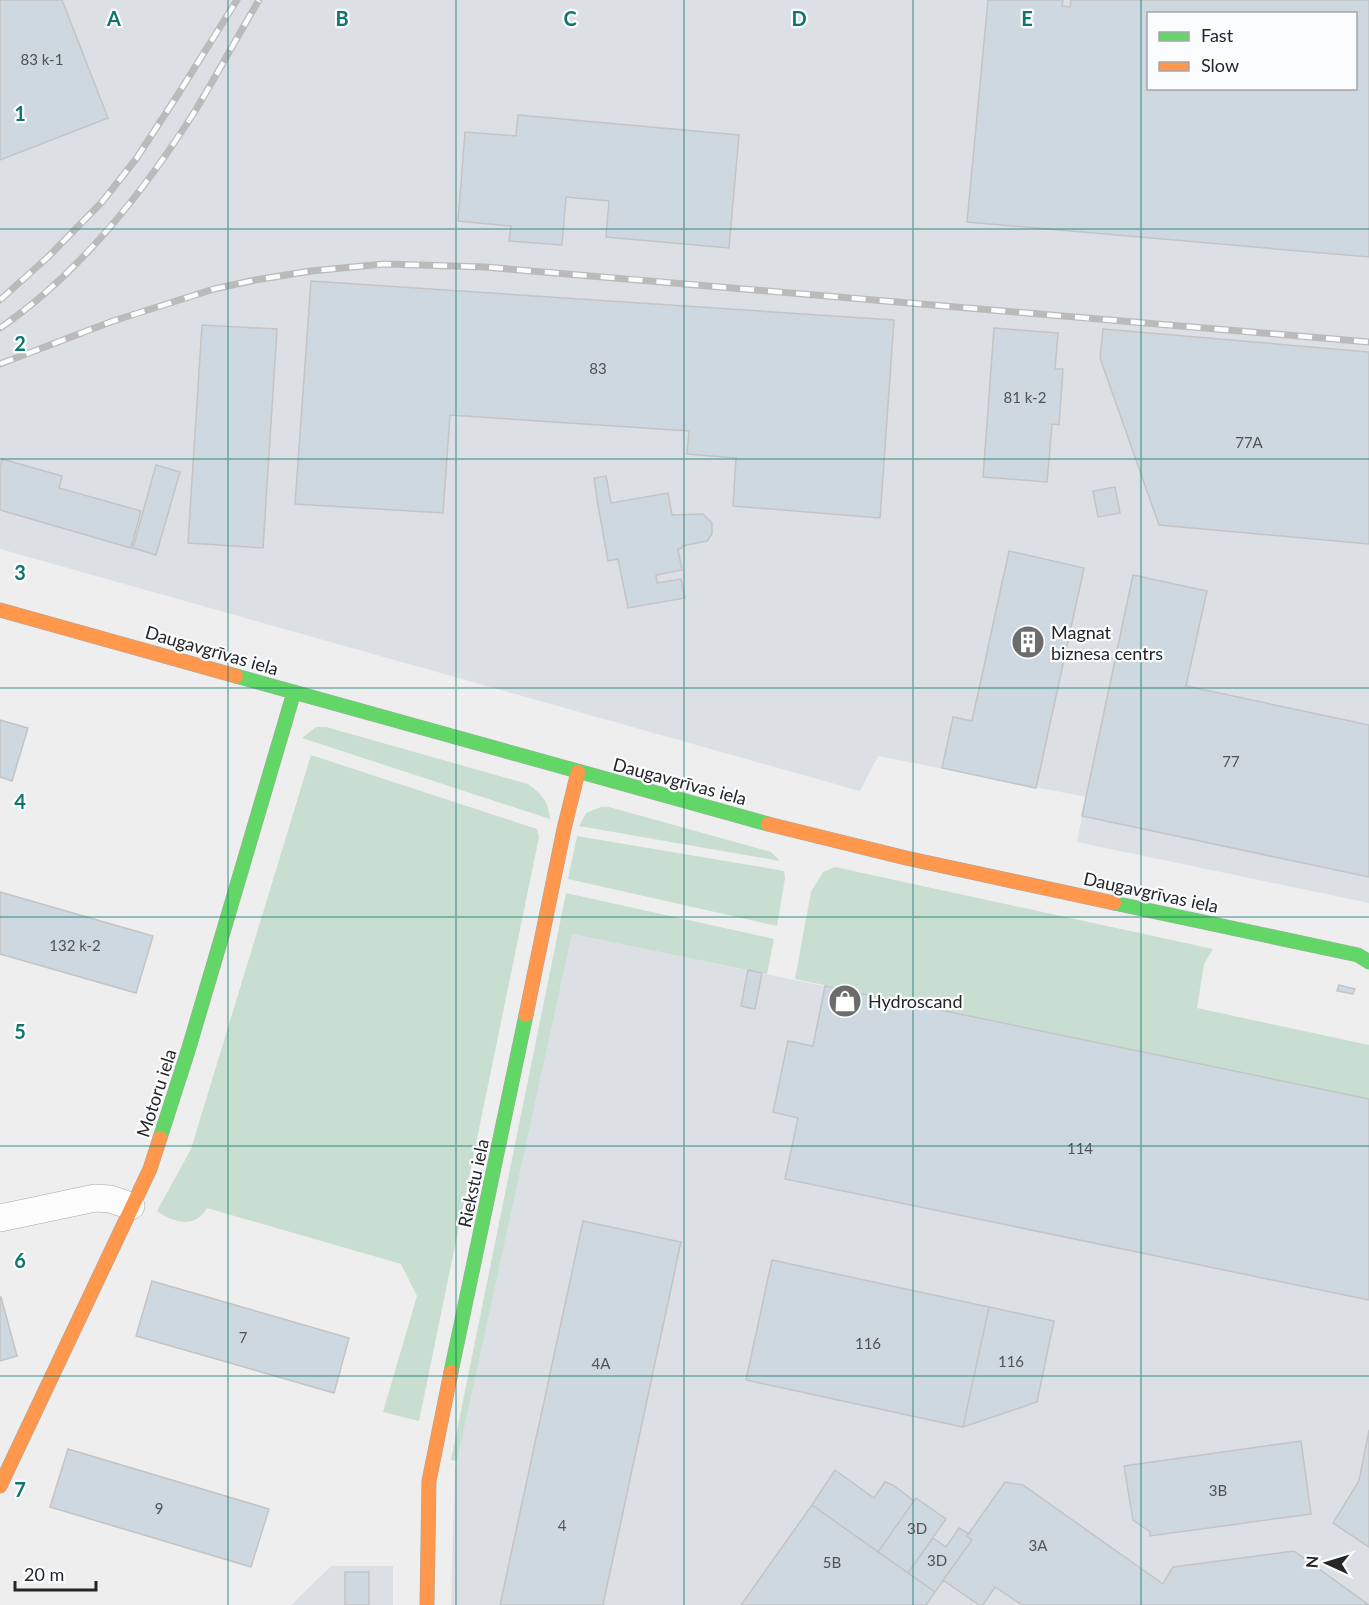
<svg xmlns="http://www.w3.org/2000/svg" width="1369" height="1605" font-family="Lato,sans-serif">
  <rect width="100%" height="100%" fill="#eeeeef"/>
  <path fill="#dce0e4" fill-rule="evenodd" d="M 0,0 L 1369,0 L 1369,903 L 1077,842 L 1086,797 L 878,756 L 860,791 L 0,549 ZM 1148,14 L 1356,14 L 1356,88 L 1148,88 Z
    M 572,934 L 1369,1099 L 1369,1605 L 451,1605 L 455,1469 Z
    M 331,1566 L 393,1566 L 393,1605 L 291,1605 Z"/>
  <path fill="#c8ded1" d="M 316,727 L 326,727 L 528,784 C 541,793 549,802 550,819 L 302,738 Z
    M 311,755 L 537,829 L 539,837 L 419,1421 L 383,1412 L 417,1296 L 401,1264 L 207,1208 C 195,1229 174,1223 157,1211 L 191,1149 Z
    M 601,807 L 609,807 L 771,852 L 780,861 L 579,826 L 586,813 Z
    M 577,836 L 784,871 L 785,878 L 777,926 L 568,879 Z
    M 835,867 L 1213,949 L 1204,964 L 1197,1008 L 1369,1045 L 1369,1099 L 795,979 L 811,892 L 823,872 Z
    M 566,893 L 774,939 L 767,974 L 572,934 L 457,1461 L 451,1460 Z"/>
  <path fill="#ced8e0" stroke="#c4c4c4" stroke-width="1.5" fill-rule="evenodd" d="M 0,0 L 62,0 L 108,118 L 0,160 Z
    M 988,0 L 1063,0 L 1062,6 L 1070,7 L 1071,0 L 1369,0 L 1369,257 L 967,222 ZM 1148,14 L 1356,14 L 1356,88 L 1148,88 Z
    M 518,115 L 739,135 L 729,248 L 606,237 L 609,201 L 566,197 L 562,245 L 509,241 L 511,226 L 458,221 L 465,132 L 516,136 Z
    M 311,281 L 894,320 L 880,518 L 733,506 L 736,458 L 687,454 L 689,431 L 450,415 L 443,513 L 295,504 Z
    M 202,325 L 277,329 L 263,548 L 188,543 Z
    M 994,328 L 1058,333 L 1055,369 L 1063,369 L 1059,425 L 1052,424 L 1047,482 L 983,477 Z
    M 1103,329 L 1369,352 L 1369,544 L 1159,525 L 1100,358 Z
    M 2,459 L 62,476 L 59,488 L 141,511 L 131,548 L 0,510 L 0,467 Z
    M 156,465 L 180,472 L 156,555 L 133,548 Z
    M 606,476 L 611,503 L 668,493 L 672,515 L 703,514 L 712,523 L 712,534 L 707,541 L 682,546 L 682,548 L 678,549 L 682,570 L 656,575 L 657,583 L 681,579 L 685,598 L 628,608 L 618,559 L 608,561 L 598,505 L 594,478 Z
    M 1115,487 L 1120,513 L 1098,517 L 1093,491 Z
    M 1009,551 L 1084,568 L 1036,788 L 942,768 L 953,717 L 972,721 Z
    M 1133,575 L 1207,591 L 1186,686 L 1369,725 L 1369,877 L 1082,816 Z
    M 0,720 L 28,728 L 12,781 L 0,777 Z
    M 0,892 L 153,936 L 136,993 L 0,954 Z
    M 748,970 L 762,973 L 755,1009 L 741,1006 Z
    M 1339,985 L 1355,989 L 1353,994 L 1337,991 Z
    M 825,986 L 1369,1099 L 1369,1300 L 785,1179 L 798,1118 L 773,1112 L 788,1041 L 813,1046 Z
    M 583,1221 L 681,1242 L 603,1605 L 500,1605 Z
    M 772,1260 L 989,1307 L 963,1427 L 746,1380 Z
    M 152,1281 L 349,1338 L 334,1393 L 136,1336 Z
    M 1,1297 L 17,1356 L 0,1361 L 0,1298 Z
    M 989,1307 L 1054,1321 L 1037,1402 L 963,1427 Z
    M 1369,1430 L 1369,1547 L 1333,1523 L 1359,1481 Z
    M 1301,1441 L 1311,1514 L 1150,1536 L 1150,1532 L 1133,1520 L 1124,1466 Z
    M 68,1449 L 269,1509 L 251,1567 L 50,1507 Z
    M 835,1470 L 874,1498 L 885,1482 L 893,1485 L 914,1501 L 878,1552 L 812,1505 Z
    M 1005,1482 L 1023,1485 L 1163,1584 L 1173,1567 L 1294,1551 L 1369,1605 L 1022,1605 L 995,1587 L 983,1605 L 979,1605 L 943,1580 L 972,1540 L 967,1536 Z
    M 916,1498 L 946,1519 L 908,1573 L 878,1552 Z
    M 812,1505 L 935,1592 L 926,1605 L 741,1605 Z
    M 959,1528 L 969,1534 L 967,1536 L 972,1540 L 935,1592 L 908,1573 L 933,1538 L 946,1547 Z
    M 345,1572 L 369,1572 L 369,1605 L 345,1605 Z"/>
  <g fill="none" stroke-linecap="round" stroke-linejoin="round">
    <defs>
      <path id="street" d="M 0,1218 L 95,1198 L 110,1199 L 131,1206"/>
      <path id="fast" d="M 236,676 L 768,824
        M 1114,903 L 1358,955 L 1369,962
        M 160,1138 L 188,1051 L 294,692
        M 451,1372 L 526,1015"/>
      <path id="slow" d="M 0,610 L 236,676
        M 768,824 L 906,858 L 1114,903
        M 526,1015 L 564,829 L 578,772
        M 0,1486 L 150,1169 L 160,1138
        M 427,1605 L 429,1481 L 451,1372"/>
    </defs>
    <use href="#street" stroke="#a8a8a9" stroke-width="28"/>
    <use href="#fast" stroke="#a8a8a9" stroke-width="15"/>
    <use href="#slow" stroke="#a8a8a9" stroke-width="15"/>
    <use href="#street" stroke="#fcfcfd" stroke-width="27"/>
    <use href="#fast" stroke="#63d668" stroke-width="14"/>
    <use href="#slow" stroke="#ff974d" stroke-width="14"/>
    <defs>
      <path id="rail" d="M 0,300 L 48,257 L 102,202 L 136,159 L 177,96 L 237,0
        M 0,328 C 78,275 145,190 195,111 C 217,75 237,37 259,0
        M 0,364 L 113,321 L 214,289 L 255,280 L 311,271 L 384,264 L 485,267 L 1369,342"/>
    </defs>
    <use href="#rail" stroke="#bababa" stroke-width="7"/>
    <use href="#rail" stroke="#fafcfd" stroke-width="4.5" stroke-dasharray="14" stroke-linecap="butt"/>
  </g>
  <path fill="none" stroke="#0f766e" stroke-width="1.5" stroke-opacity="0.55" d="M 228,0 L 228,1605M 456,0 L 456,1605M 684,0 L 684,1605M 913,0 L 913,1605M 1141,0 L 1141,1605M 0,229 L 1369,229M 0,459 L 1369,459M 0,688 L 1369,688M 0,917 L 1369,917M 0,1146 L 1369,1146M 0,1376 L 1369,1376"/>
  <defs>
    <symbol id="building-disc" viewBox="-11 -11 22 22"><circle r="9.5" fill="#6c6c6d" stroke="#fafcfd"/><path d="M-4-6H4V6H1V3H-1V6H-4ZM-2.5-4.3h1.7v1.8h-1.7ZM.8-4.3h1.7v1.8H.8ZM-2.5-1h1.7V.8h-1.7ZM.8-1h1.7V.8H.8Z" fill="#fff"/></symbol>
    <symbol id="shop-disc" viewBox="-11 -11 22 22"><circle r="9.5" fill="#6c6c6d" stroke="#fafcfd"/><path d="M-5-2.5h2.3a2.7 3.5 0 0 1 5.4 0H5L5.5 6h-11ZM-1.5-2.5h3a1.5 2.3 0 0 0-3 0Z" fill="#fff"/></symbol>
  </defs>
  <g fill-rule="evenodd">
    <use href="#building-disc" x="1009" y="623" width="38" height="38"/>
    <use href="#shop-disc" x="826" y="982" width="38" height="38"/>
  </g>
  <g text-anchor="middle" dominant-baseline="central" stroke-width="4.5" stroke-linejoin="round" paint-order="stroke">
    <g font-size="15" fill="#505255">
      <text x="42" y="59">83 k-1</text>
      <text x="598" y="368">83</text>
      <text x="1025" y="397">81 k-2</text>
      <text x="1249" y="442">77A</text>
      <text x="1231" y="761">77</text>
      <text x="75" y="945">132 k-2</text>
      <text x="1080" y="1148">114</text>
      <text x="243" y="1337">7</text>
      <text x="868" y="1343">116</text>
      <text x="1011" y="1361">116</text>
      <text x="601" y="1363">4A</text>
      <text x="1218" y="1490">3B</text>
      <text x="159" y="1508">9</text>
      <text x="562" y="1525">4</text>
      <text x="917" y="1528">3D</text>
      <text x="1038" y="1545">3A</text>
      <text x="937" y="1560">3D</text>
      <text x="832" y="1562">5B</text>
    </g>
    <g font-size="18" fill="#262627" stroke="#fafcfd" text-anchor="start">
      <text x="1051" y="632">Magnat<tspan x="1051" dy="21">biznesa centrs</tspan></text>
      <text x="868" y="1001">Hydroscand</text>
    </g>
    <g font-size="18" fill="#262627" stroke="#fafcfd">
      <text transform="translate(212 650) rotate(16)">Daugavgrīvas iela</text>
      <text transform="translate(680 781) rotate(15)">Daugavgrīvas iela</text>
      <text transform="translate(1151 892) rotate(12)">Daugavgrīvas iela</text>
      <text transform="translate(156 1093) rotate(-72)">Motoru iela</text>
      <text transform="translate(473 1183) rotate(-78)">Riekstu iela</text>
    </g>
  </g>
  <g font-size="20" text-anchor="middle" font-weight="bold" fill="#0f766e" stroke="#fafcfd" stroke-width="4.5" stroke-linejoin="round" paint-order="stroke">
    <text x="114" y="26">A</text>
    <text x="342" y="26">B</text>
    <text x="570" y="26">C</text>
    <text x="799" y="26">D</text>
    <text x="1027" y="26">E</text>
    <text x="20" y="121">1</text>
    <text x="20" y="351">2</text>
    <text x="20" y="580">3</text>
    <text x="20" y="809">4</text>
    <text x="20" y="1039">5</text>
    <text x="20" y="1268">6</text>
    <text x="20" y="1497">7</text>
  </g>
  <rect x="1147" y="12" width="210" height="78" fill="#fafcfd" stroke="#a5a6a7" stroke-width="1.5"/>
  <rect x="1159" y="32" width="30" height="9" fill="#63d668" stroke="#a5a6a7" stroke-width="1.5"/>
  <text x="1201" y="42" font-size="18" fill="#262627">Fast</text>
  <rect x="1159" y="62" width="30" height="9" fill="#ff974d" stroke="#a5a6a7" stroke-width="1.5"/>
  <text x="1201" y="72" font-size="18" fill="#262627">Slow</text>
  <g transform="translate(1327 1563) rotate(274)" stroke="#fafcfd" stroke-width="4.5" paint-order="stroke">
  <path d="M0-4.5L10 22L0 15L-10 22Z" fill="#262627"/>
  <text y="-9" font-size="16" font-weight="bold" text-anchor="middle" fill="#262627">N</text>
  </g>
  <path d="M15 1581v9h81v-9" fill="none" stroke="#262627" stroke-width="3"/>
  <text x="24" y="1581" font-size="18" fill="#262627" stroke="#fafcfd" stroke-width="4.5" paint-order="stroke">20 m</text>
</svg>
